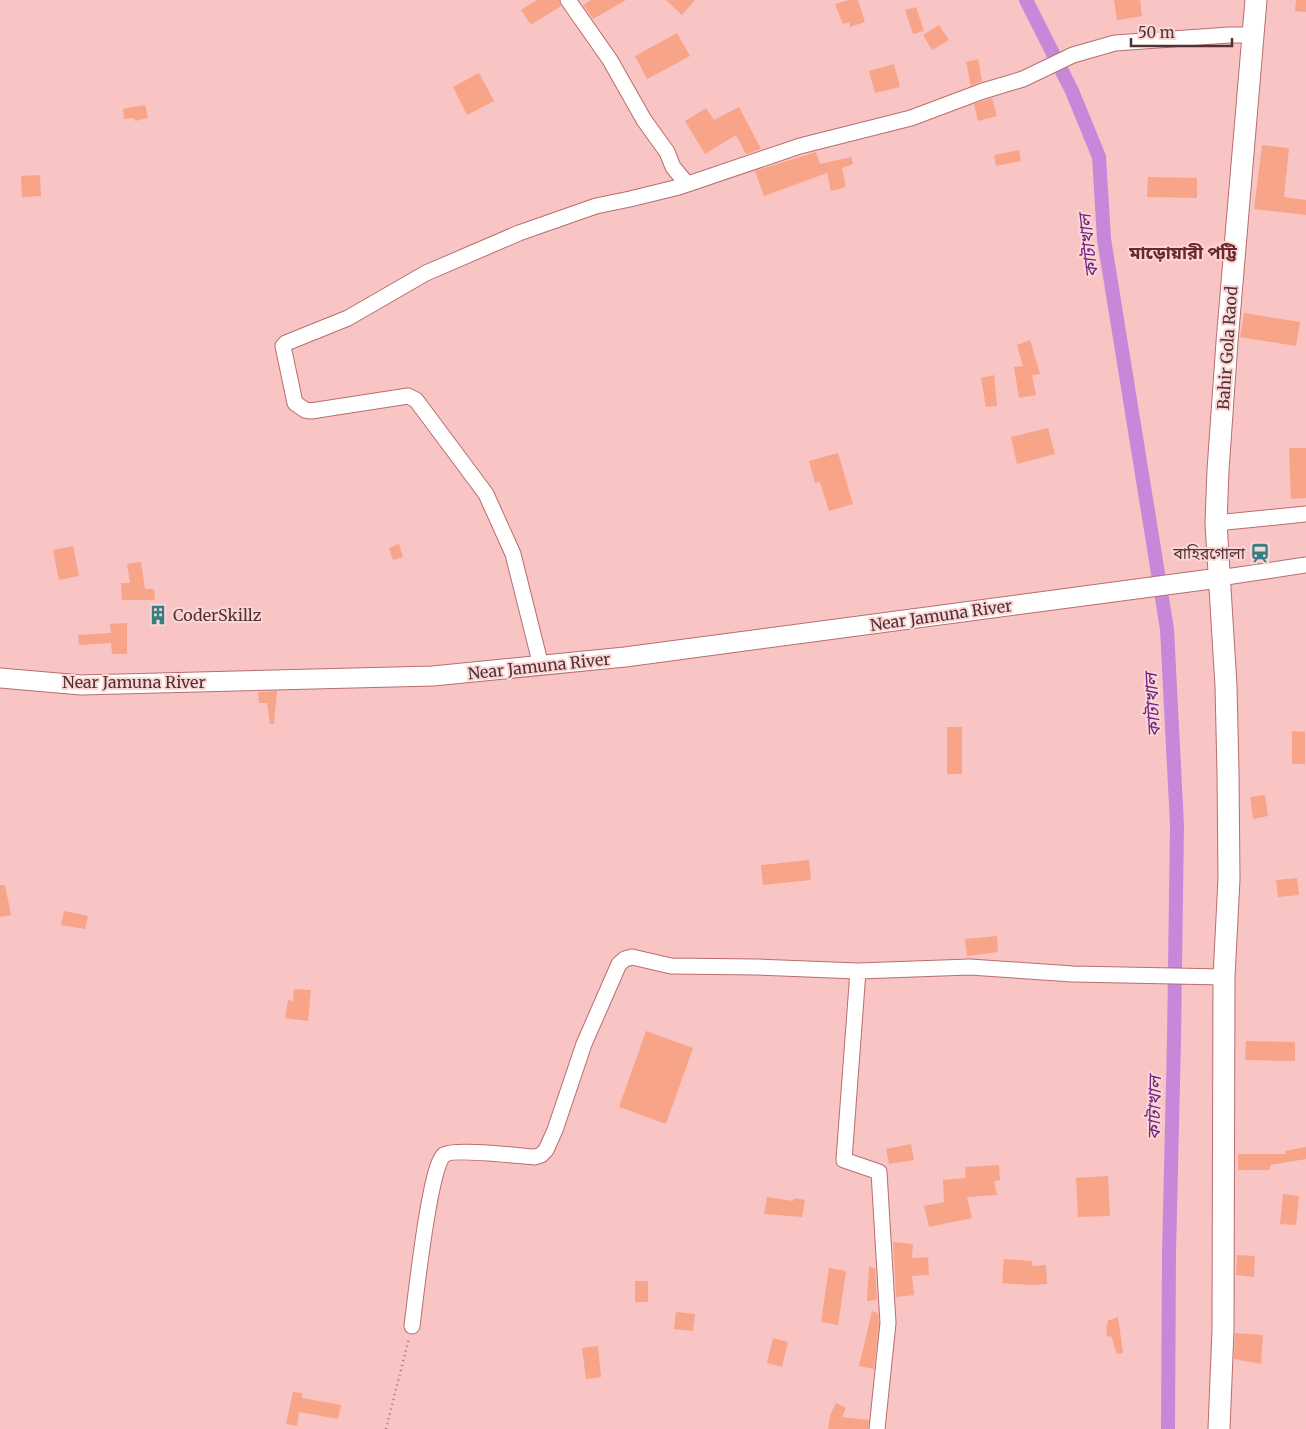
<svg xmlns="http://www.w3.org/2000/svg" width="1306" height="1429" font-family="Merriweather,'Noto Sans Bengali',serif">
  <rect width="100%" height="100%" fill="#f8c5c4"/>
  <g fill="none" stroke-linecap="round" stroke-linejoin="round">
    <path stroke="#c788d9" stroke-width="14" d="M 1026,0 L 1072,91 L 1099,157 L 1104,239 L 1167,629 L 1177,825 L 1174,1040 L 1169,1253 L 1168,1429"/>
  </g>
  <path fill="#f7a488" d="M 537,0 L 559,0 L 561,6 L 531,25 L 521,10 Z
    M 591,0 L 626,0 L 593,19 L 583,5 Z
    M 666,0 L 695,0 L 682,15 Z
    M 849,0 L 858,0 L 865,22 L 850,27 L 849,22 L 843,24 L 835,4 Z
    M 1114,0 L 1140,0 L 1142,16 L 1117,20 Z
    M 1296,0 L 1306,0 L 1306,12 L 1295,11 Z
    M 916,7 L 924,31 L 913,34 L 905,10 Z
    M 939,25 L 949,40 L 932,50 L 923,35 Z
    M 677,33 L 690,56 L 647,79 L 635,56 Z
    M 978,59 L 982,81 L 971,86 L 966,62 Z
    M 894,64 L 900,87 L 875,93 L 869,71 Z
    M 479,73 L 494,101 L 467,115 L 453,87 Z
    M 992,98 L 997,116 L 978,121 L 974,104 Z
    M 145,105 L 148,118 L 135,121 L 134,118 L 124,119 L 123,109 Z
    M 739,107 L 761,149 L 746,154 L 736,135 L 705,154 L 685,121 L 706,108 L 714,120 Z
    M 1262,145 L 1289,148 L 1284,197 L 1306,200 L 1306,215 L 1254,209 Z
    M 1019,150 L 1021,161 L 996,166 L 994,155 Z
    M 816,152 L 820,164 L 851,157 L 853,164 L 842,168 L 846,187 L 831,191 L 827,173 L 764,196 L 755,171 Z
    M 40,175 L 41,196 L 22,197 L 21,176 Z
    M 1148,177 L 1197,178 L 1197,198 L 1147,197 Z
    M 1244,313 L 1300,322 L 1296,346 L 1240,337 Z
    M 1030,340 L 1040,374 L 1032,375 L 1036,395 L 1019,398 L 1014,367 L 1023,366 L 1017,345 Z
    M 994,375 L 997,406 L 986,407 L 981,378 Z
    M 1048,428 L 1055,454 L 1017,464 L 1011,437 Z
    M 1289,448 L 1306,448 L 1306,498 L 1291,499 Z
    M 838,453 L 853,504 L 829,511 L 820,482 L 815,483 L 809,461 Z
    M 399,544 L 403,557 L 393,560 L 389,548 Z
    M 73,546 L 79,576 L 59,580 L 53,550 Z
    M 141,562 L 145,589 L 154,589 L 155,600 L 122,600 L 121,583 L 130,583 L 127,564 Z
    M 165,606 L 166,623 L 151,623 L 150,607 Z
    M 127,623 L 127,654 L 112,654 L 111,643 L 79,645 L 78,635 L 111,633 L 110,624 Z
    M 277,691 L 274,724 L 270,724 L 267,703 L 259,703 L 258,692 Z
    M 947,727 L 962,727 L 962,774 L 947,774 Z
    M 1292,731 L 1305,732 L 1305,764 L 1292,764 Z
    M 1265,795 L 1268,816 L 1253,819 L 1250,797 Z
    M 809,860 L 811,880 L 763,885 L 761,865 Z
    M 1297,878 L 1299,895 L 1278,897 L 1276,880 Z
    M 0,885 L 5,885 L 11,915 L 0,917 Z
    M 64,911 L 88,916 L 85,929 L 61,925 Z
    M 997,936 L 998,952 L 967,956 L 965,939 Z
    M 294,989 L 311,990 L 308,1021 L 285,1018 L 288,1000 L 293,1001 Z
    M 646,1031 L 693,1048 L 666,1124 L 619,1107 Z
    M 1246,1041 L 1295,1042 L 1295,1061 L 1245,1060 Z
    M 911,1144 L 914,1160 L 889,1164 L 886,1149 Z
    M 1306,1147 L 1306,1159 L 1270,1165 L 1270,1170 L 1238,1170 L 1238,1154 L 1286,1154 L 1285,1151 Z
    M 999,1165 L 1000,1180 L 994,1181 L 997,1195 L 967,1197 L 972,1218 L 929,1227 L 924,1206 L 944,1202 L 943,1180 L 966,1178 L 965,1167 Z
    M 1108,1176 L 1110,1216 L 1078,1217 L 1076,1178 Z
    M 1283,1194 L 1299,1196 L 1296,1225 L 1280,1224 Z
    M 767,1197 L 793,1201 L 794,1198 L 805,1200 L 802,1217 L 764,1214 Z
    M 893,1242 L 913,1244 L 912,1258 L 928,1257 L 929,1275 L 912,1276 L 914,1295 L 896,1297 Z
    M 1237,1255 L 1255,1256 L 1254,1277 L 1236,1275 Z
    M 1004,1259 L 1032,1261 L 1032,1266 L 1046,1265 L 1047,1284 L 1030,1285 L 1002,1283 Z
    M 869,1267 L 875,1268 L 877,1300 L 867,1301 Z
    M 829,1268 L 846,1271 L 838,1325 L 821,1322 Z
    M 635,1281 L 648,1281 L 648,1302 L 635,1302 Z
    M 872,1311 L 878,1313 L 879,1323 L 874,1369 L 859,1366 Z
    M 676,1312 L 695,1314 L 693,1331 L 674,1329 Z
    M 1118,1317 L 1123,1353 L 1117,1354 L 1111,1336 L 1107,1337 L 1106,1326 L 1108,1325 L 1107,1321 Z
    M 1235,1333 L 1263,1335 L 1261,1364 L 1234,1359 Z
    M 773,1338 L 788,1342 L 782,1367 L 767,1363 Z
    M 598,1346 L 601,1377 L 586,1379 L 582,1348 Z
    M 293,1392 L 302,1393 L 302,1398 L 341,1405 L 338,1419 L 299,1412 L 297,1426 L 286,1424 Z
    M 836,1403 L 846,1408 L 842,1417 L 869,1420 L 868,1429 L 828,1429 L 830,1415 Z"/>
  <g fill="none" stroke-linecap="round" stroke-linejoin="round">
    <defs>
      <path id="minor" d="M 568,0 L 610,60 L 644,120 L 667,152 L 673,167 L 687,184
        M 1216,523 L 1306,514
        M 1219,578 L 1306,565
        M 541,666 L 513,554 L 486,494 L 416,400 L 408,396 L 311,411 L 305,410 L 295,403 L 283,346 L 286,343 L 348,318 L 426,273 L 519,233 L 596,206 L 630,199 L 679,187 L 800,146 L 911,118 L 983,91 L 1023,79 L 1073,55 L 1115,43 L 1229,35 L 1253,35
        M 858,971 L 844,1160 L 879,1172 L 888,1323 L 877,1429
        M 412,1326 C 415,1303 430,1163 444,1155 C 453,1148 520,1156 535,1157 L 541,1155 L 546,1150 L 555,1130 L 584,1044 L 619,964 L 625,959 L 632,957 L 671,966 L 756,967 L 858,971 L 970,967 L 1073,974 L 1224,977"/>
      <path id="tertiary" d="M 0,678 L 81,685 L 433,676 L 625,657 L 1219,578"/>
      <path id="secondary" d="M 1219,1429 L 1223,1330 L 1224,977 L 1229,879 L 1228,772 L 1226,686 L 1216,523 L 1218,470 L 1227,342 L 1256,0"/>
    </defs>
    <use href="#minor" stroke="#b96d6e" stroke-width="17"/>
    <use href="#tertiary" stroke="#b96d6e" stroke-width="21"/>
    <use href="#secondary" stroke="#b96d6e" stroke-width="23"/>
    <path stroke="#9e7474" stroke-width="2.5" stroke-dasharray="1 4" stroke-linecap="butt" d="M 386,1429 L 409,1338"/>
    <use href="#minor" stroke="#fff" stroke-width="15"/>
    <use href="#tertiary" stroke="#fff" stroke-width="19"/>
    <use href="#secondary" stroke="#fff" stroke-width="21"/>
  </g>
  <defs>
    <symbol id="station-bare" viewBox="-9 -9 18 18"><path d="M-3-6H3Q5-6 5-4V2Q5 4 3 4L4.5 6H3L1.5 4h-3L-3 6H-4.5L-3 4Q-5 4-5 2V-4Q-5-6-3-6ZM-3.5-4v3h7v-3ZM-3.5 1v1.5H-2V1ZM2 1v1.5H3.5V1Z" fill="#357e81" stroke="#fad7d6" stroke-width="2.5" paint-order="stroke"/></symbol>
    <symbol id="building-bare" viewBox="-9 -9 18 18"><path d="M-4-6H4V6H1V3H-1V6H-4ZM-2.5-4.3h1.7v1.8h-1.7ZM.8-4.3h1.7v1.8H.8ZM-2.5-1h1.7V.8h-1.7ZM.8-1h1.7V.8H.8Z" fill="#357e81" stroke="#fad7d6" stroke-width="2.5" paint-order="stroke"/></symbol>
  </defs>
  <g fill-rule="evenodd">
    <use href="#station-bare" x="1246" y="539" width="28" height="28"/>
    <use href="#building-bare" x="144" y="601" width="28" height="28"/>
  </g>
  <g text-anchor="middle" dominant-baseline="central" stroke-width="4" stroke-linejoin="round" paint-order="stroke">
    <g font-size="16" fill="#533132" stroke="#fad7d6">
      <text transform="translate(1227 348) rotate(-86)">Bahir Gola Raod</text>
      <text transform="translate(941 615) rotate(-8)">Near Jamuna River</text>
      <text transform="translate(539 666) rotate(-6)">Near Jamuna River</text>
      <text x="134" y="682">Near Jamuna River</text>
    </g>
    <g font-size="16" fill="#533132" stroke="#fad7d6" text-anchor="end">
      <text x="1245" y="553">বাহিরগোলা</text>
      <text x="173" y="615" text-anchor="start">CoderSkillz</text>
    </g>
    <g font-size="18" font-style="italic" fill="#702283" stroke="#fad7d6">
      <text transform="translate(1088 246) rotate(-97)">কাটাখাল</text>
      <text transform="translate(1152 705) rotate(-93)">কাটাখাল</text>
      <text transform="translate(1154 1108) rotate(-89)">কাটাখাল</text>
    </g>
    <g font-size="18" font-weight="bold" fill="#6d282d" stroke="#fad7d6">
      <text x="1183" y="252">মাড়োয়ারী পট্টি</text>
    </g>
  </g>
  <path d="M1131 38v8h101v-8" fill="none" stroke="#533132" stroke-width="2.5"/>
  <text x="1138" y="38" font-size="15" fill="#533132" stroke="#fad7d6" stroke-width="4" paint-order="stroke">50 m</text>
</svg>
